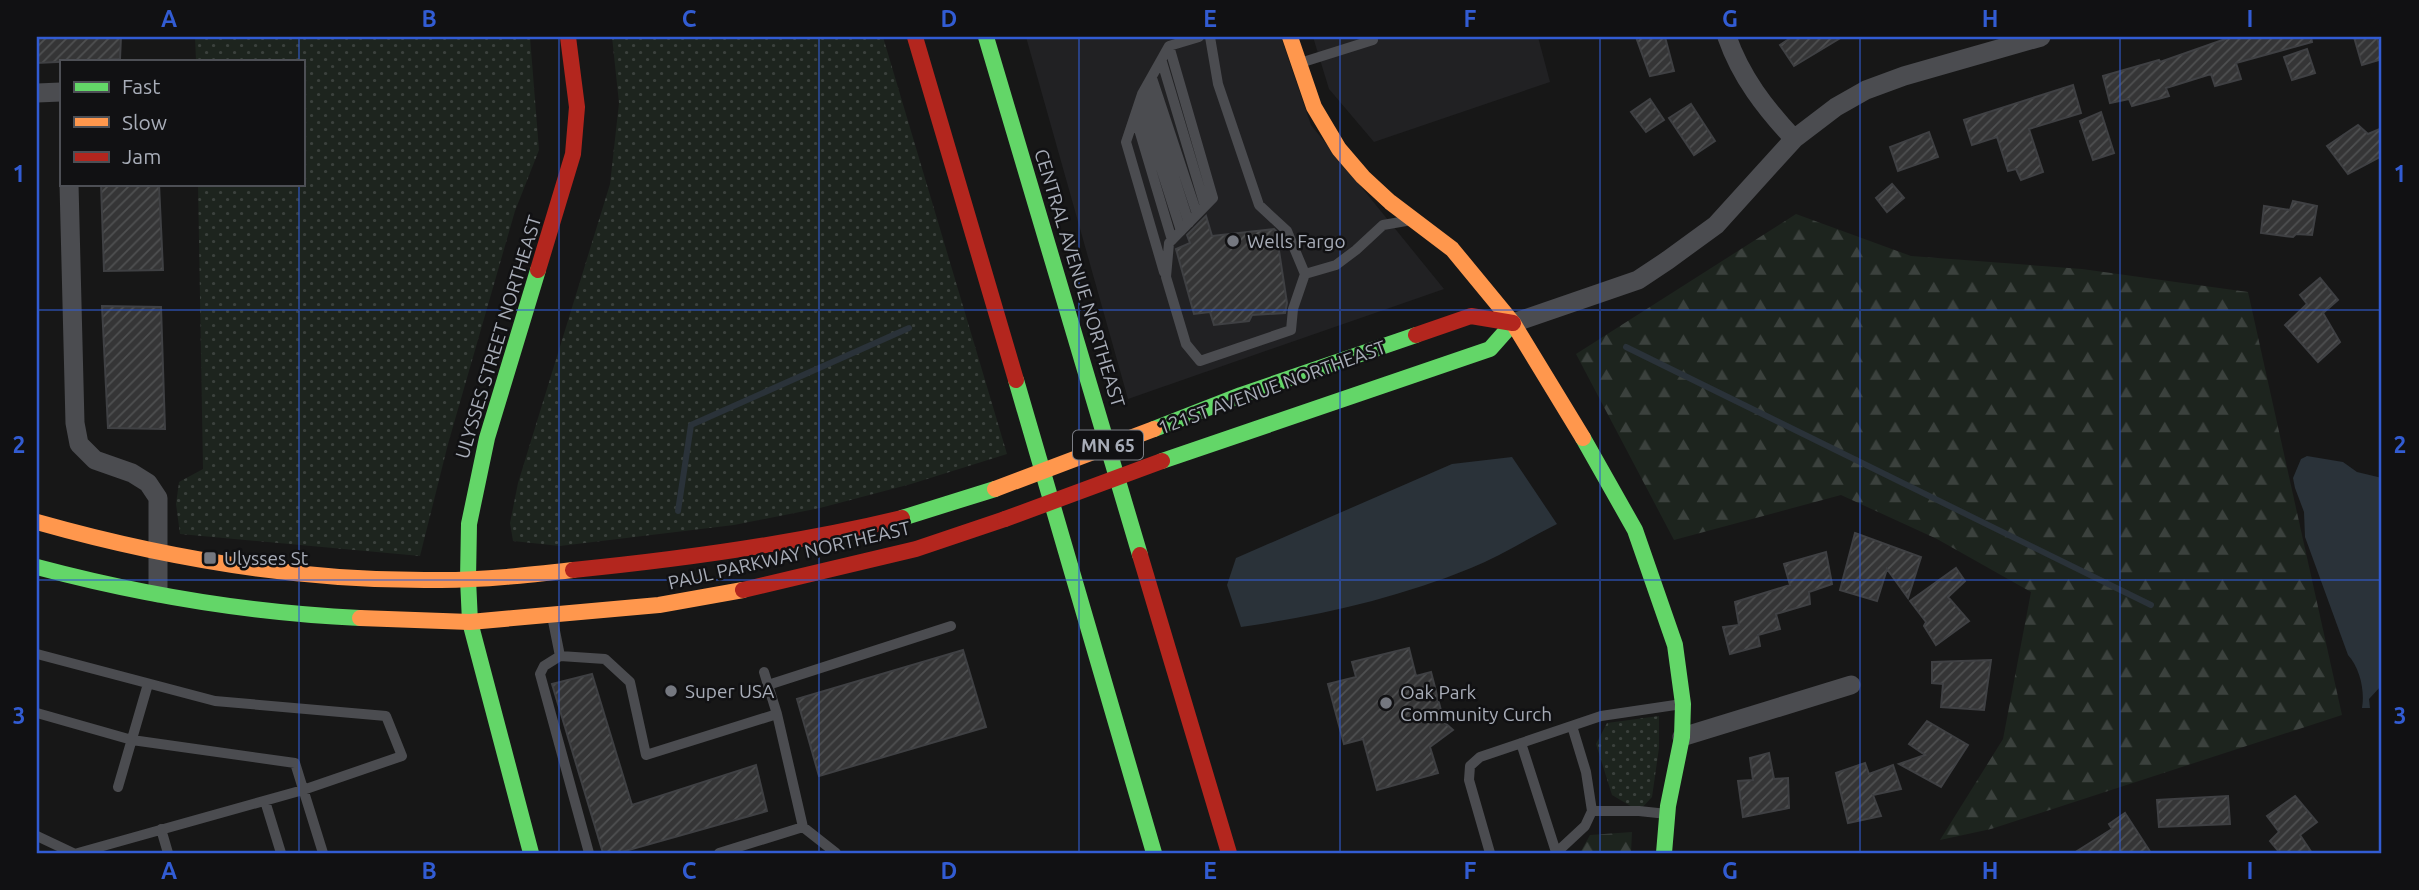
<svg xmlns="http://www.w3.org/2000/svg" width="2419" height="890" font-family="Ubuntu,sans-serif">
  <defs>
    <pattern id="grass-dots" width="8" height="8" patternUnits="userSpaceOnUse" patternTransform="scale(1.75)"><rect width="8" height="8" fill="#1d241e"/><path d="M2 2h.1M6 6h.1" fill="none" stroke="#3b413d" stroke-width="1.8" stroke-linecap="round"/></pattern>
    <pattern id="forest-firs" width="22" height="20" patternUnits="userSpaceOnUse" patternTransform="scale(1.75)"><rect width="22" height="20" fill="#1d241e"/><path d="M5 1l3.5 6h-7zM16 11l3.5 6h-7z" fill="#3b413d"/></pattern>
    <pattern id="building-hatch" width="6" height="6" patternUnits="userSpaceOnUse" patternTransform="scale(1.75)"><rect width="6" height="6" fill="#353536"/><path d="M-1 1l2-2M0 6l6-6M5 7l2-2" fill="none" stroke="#4f5051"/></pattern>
  </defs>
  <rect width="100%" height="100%" fill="#171717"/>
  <path fill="#212123" d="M 1026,37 L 1281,37 L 1311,125 L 1444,289 L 1128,399 Z
    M 1313,37 L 1538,37 L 1550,82 L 1374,142 L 1329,89 Z"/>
  <path fill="url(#grass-dots)" d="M 195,37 L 530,37 L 539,150 L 515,211 L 448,444 L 420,556 L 180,534 L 176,504 L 179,482 L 203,469 L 198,184 L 303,184 L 303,61 L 196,61 Z
    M 612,37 L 883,37 L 1007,454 L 911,484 L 820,508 L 734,525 L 560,546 L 513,541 L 510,523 L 518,483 L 610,184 L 619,103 Z
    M 1659,716 L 1659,748 L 1652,797 L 1639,811 L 1612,795 L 1596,744 L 1607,723 Z"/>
  <path fill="url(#forest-firs)" d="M 1796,214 L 1911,256 L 2082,269 L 2248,292 L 2342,715 L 1991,829 L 1940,840 L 2003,739 L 2031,592 L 1937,539 L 1841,495 L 1674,540 L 1576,354 Z
    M 1632,832 L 1631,853 L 1580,853 L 1590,835 Z"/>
  <path fill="#2a3239" d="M 2307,456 L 2343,462 L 2357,472 L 2382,478 L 2382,685 L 2369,699 L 2370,708 L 2362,708 C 2365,691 2360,668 2348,655 L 2305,537 L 2304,512 L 2295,488 L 2293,478 L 2301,459 Z
    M 1512,457 L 1557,524 C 1529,538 1500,556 1471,568 C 1398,598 1319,616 1241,627 L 1227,585 L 1236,558 L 1452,464 Z"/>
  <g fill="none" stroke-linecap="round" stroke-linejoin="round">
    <path stroke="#2a3239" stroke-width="6" d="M 1626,347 L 2151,605
      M 678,511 L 691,425 L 909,328"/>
  </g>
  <path fill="url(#building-hatch)" stroke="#3f4043" stroke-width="2" d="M 37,37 L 121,37 L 120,59 L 37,63 Z
    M 1636,37 L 1665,37 L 1674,71 L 1650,76 Z
    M 1792,37 L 1842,37 L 1794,66 L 1780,45 Z
    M 2231,37 L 2311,37 L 2312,42 L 2236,63 L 2241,79 L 2215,86 L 2211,74 L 2166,88 L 2169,96 L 2132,106 L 2129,99 L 2110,103 L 2103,76 L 2159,60 L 2160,62 Z
    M 2354,37 L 2377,37 L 2382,59 L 2362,65 Z
    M 2307,49 L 2315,73 L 2292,80 L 2284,57 Z
    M 2073,85 L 2081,113 L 2029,129 L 2043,172 L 2021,180 L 2016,169 L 2008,171 L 1997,137 L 1972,145 L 1964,120 Z
    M 1650,99 L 1664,120 L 1646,132 L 1631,112 Z
    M 1691,104 L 1715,141 L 1694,155 L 1669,118 Z
    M 2101,112 L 2114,153 L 2093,160 L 2080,121 Z
    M 2358,125 L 2368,134 L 2382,128 L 2382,156 L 2348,174 L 2327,146 Z
    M 1929,132 L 1938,157 L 1898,171 L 1890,147 Z
    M 101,184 L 159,184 L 163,270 L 104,271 Z
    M 1892,184 L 1904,198 L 1887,212 L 1876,198 Z
    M 2293,201 L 2317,206 L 2312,235 L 2296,234 L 2293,237 L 2261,233 L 2264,206 L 2290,210 Z
    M 1206,216 L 1212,236 L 1274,229 L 1276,231 L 1287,303 L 1285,313 L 1252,315 L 1249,321 L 1214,325 L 1210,312 L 1194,314 L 1176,249 L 1190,243 L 1187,235 Z
    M 2320,278 L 2338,300 L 2323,313 L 2340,342 L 2318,362 L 2285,325 L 2307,304 L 2300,295 Z
    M 102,306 L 161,307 L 165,429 L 108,428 Z
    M 1855,533 L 1921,557 L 1908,598 L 1887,569 L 1877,601 L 1840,590 Z
    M 1826,552 L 1832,584 L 1809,592 L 1810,604 L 1776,614 L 1780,629 L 1758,635 L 1760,646 L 1730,654 L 1723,627 L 1739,625 L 1735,602 L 1790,585 L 1784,564 Z
    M 1956,568 L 1965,581 L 1948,597 L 1969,621 L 1936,645 L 1924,626 L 1926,622 L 1910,601 Z
    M 1409,648 L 1416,676 L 1431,672 L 1444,722 L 1453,730 L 1430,747 L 1438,773 L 1377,790 L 1363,739 L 1344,744 L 1328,684 L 1356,677 L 1352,662 Z
    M 963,650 L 986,727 L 819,776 L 797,699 Z
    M 1991,660 L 1984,710 L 1941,707 L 1943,684 L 1932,683 L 1932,662 Z
    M 592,674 L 632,805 L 756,765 L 767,811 L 618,853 L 603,853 L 552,684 Z
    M 1927,721 L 1968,745 L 1941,787 L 1899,764 L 1925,755 L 1909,744 Z
    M 1769,753 L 1774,779 L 1788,778 L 1789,808 L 1743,817 L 1738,781 L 1753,780 L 1750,758 Z
    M 1865,763 L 1869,774 L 1893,765 L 1901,789 L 1873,795 L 1881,816 L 1848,823 L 1836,773 Z
    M 2228,796 L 2230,824 L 2159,827 L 2157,800 Z
    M 2295,796 L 2317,822 L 2300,835 L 2312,853 L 2280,853 L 2270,841 L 2279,832 L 2267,816 Z
    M 2125,813 L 2151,853 L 2074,853 L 2112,829 L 2109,824 Z"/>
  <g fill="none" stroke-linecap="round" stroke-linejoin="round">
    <path stroke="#4b4c50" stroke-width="10" d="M 1210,37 L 1218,84 L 1259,205 L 1287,231 L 1305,274
      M 1169,46 L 1213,198 L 1169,243 L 1166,277 L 1186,344 L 1200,361 L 1291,330 L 1293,309 L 1305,274 L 1336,265 L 1356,250 L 1383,225 L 1406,221
      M 1162,62 L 1205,206
      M 1300,63 L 1373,40 L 1372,37
      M 1152,78 L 1197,214
      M 1146,89 L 1189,223
      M 1140,102 L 1181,231
      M 1135,116 L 1172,240
      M 1164,272 L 1126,142 L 1142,94 L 1169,46 L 1199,37
      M 552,616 L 560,656 L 605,659 L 630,682 L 646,755 L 777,714
      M 37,654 L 215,701 L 386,716 L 402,756 L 303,790 L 78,853
      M 560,656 L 544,666 L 540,674 L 589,853
      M 768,685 L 951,626
      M 37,713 L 132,740 L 295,763 L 323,853
      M 1572,726 L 1586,772 L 1592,811
      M 1521,743 L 1556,852
      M 118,787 L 148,684
      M 265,801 L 281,853
      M 803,827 L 836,853
      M 161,829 L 168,853
      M 37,836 L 73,853
      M 719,853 L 803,827 L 777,714 L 764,672
      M 1490,853 L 1469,780 L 1470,766 L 1480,757 L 1601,716 L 1682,704
      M 1556,853 L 1585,826 L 1592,811 L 1639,811 L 1667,814"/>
    <path stroke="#4b4c50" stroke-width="19" d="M 1727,37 C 1741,77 1765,108 1794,139
      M 37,93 L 61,92
      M 69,184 L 75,423 L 79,444 L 95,460 L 132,473 L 148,483 L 158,498 L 158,593
      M 1513,323 L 1638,280 L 1668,260 L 1716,225 L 1794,139 L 1836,107 L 1866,90 L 1904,76 L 2041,37
      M 1682,737 L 1851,685"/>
    <path stroke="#63d668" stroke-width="16" d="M 986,37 L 1140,555
      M 1016,380 L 1154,853
      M 1154,429 L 1241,395 L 1416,335
      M 1583,438 L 1635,530 L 1675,645 L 1683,704 L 1682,737 L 1668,806 L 1664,853
      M 1162,461 L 1490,349 L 1513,323
      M 902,518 L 995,489
      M 37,567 C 142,595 252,613 360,618
      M 531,853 L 470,622 L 468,579 L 469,524 L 487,438 L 538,270"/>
    <path stroke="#ff974d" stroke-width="16" d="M 1290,37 L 1314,107 L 1339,149 L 1363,177 L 1390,202 L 1452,249 L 1513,323 L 1583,438
      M 37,522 C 168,559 305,582 441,580 C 485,580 529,575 573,570
      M 360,618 L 470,622 L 659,605 L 743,590"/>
    <path stroke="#b3261e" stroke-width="16" d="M 915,37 L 1016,380
      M 538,270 L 573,154 L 577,107 L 568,37
      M 1416,335 L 1471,316 L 1513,323
      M 1140,555 L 1229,853
      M 573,570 C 684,559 794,544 902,518
      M 743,590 L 916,549 L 1005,519"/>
    <path stroke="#ff974d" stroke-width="16" d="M 995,489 L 1154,429"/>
    <path stroke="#b3261e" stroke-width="16" d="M 1005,519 L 1162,461"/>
  </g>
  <path fill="none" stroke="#325cd3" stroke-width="2" stroke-opacity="0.55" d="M 299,37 L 299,61M 559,37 L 559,853M 819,37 L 819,853M 1079,37 L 1079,853M 1340,37 L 1340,853M 1600,37 L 1600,853M 1860,37 L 1860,853M 2120,37 L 2120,853M 299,184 L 299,853M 37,310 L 2382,310M 37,580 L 2382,580"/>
  <g fill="#757880" stroke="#111113" stroke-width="2.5">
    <circle cx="1233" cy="241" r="7"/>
    <rect x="203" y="551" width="14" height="14" rx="3.5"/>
    <circle cx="671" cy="691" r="7"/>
    <circle cx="1386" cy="703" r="7"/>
  </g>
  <g text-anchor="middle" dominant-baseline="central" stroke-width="5" stroke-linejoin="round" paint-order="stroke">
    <rect fill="#111113" stroke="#7b7e86" stroke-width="2" x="1073" y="430.5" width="70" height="29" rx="5"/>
    <g font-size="18" font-weight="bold" fill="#a8adb8">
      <text x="1108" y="445">MN 65</text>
    </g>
    <g font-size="19" fill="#a8adb8" stroke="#111113" text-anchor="start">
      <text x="1247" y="241">Wells Fargo</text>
      <text x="224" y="558">Ulysses St</text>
      <text x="685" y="691">Super USA</text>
      <text x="1400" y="692">Oak Park<tspan x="1400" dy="22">Community Curch</tspan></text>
    </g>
    <g font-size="19" fill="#a8adb8" stroke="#111113">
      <text transform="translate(1080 278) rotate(73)">CENTRAL AVENUE NORTHEAST</text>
      <text transform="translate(498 337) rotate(-73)">ULYSSES STREET NORTHEAST</text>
      <text transform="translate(1272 387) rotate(-20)">121ST AVENUE NORTHEAST</text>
      <text transform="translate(789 555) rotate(-13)">PAUL PARKWAY NORTHEAST</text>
    </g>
  </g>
  <rect width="2419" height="890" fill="none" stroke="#111113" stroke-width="77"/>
  <rect x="60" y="60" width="245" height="126" fill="#111113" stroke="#4d4f55" stroke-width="2"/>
  <rect x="74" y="82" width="35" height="10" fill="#63d668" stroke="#4d4f55" stroke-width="2"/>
  <text x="122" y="94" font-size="21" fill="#a8adb8">Fast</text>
  <rect x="74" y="117" width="35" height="10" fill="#ff974d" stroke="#4d4f55" stroke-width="2"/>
  <text x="122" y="130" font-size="21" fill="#a8adb8">Slow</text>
  <rect x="74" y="152" width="35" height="10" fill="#b3261e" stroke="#4d4f55" stroke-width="2"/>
  <text x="122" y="164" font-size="21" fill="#a8adb8">Jam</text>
  <rect x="38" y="38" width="2342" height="814" fill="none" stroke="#325cd3" stroke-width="2.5"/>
  <g font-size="23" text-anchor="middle" font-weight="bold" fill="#325cd3">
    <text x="169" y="27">A</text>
    <text x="429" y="27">B</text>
    <text x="689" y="27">C</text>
    <text x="949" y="27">D</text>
    <text x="1210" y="27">E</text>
    <text x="1470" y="27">F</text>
    <text x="1730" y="27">G</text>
    <text x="1990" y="27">H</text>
    <text x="2250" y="27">I</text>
    <text x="19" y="182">1</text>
    <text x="2400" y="182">1</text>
    <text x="19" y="453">2</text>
    <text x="2400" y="453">2</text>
    <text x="19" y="724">3</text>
    <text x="2400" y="724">3</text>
    <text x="169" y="879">A</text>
    <text x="429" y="879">B</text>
    <text x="689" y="879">C</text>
    <text x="949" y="879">D</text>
    <text x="1210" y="879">E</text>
    <text x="1470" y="879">F</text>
    <text x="1730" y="879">G</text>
    <text x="1990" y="879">H</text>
    <text x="2250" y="879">I</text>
  </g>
</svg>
